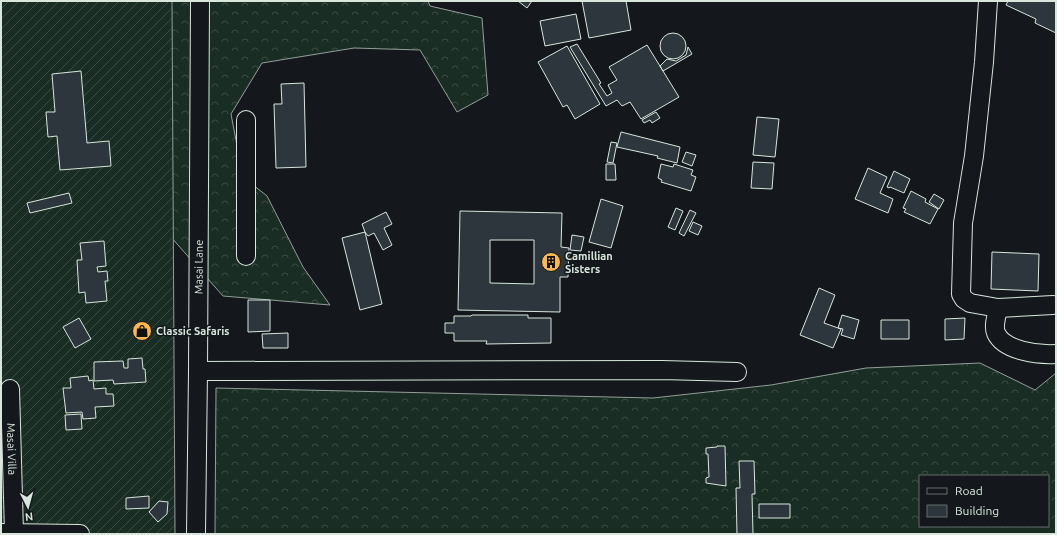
<svg xmlns="http://www.w3.org/2000/svg" width="1057" height="535" font-family="Ubuntu,sans-serif">
  <defs>
    <pattern id="forest-crowns" width="20" height="18" patternUnits="userSpaceOnUse"><rect width="20" height="18" fill="#1a2d24"/><path d="M2 6a3 3 0 1 1 6 0M12 15a3 3 0 1 1 6 0" fill="none" stroke="#3b4b43"/></pattern>
    <pattern id="garden-furrows" width="10" height="10" patternUnits="userSpaceOnUse"><rect width="10" height="10" fill="#1a2d24"/><path d="M-1 1l2-2M0 10L10 0M9 11l2-2" fill="none" stroke="#3b4b43"/></pattern>
  </defs>
  <rect width="100%" height="100%" fill="#14181c"/>
  <path fill="url(#forest-crowns)" stroke="#939e99" fill-rule="evenodd" d="M 1,1 L 428,1 L 430,6 L 482,18 L 488,95 L 457,112 L 420,50 L 354,48 L 262,63 L 231,114 L 243,177 L 267,196 L 303,267 L 330,305 L 223,296 L 140,202 Z
    M 980,363 L 1035,390 L 1056,373 L 1056,534 L 215,534 L 216,388 L 653,398 L 771,385 L 866,368 ZM 920,476 L 1048,476 L 1048,526 L 920,526 Z"/>
  <path fill="url(#garden-furrows)" stroke="#939e99" d="M 1,1 L 172,1 L 175,534 L 1,534 Z"/>
  <path fill="#2c363c" stroke="#d8e6dc" fill-rule="evenodd" d="M 518,1 L 532,1 L 527,8 Z
    M 582,1 L 626,1 L 631,30 L 589,38 Z
    M 1008,1 L 1056,1 L 1056,33 L 1035,23 L 1036,19 L 1006,5 Z
    M 576,14 L 581,39 L 545,46 L 540,21 Z
    M660 46a13 13 0 1 1 26 0a13 13 0 1 1-26 0Z
    M 577,44 L 601,83 L 599,84 L 607,96 L 612,93 L 608,85 L 617,80 L 609,67 L 647,45 L 679,97 L 641,119 L 630,102 L 622,106 L 617,100 L 606,106 L 570,47 Z
    M 567,46 L 600,104 L 575,119 L 567,105 L 563,107 L 538,62 Z
    M 688,47 L 692,54 L 663,71 L 660,66 L 667,59 L 676,61 L 686,55 Z
    M 81,71 L 87,143 L 109,141 L 111,166 L 60,170 L 57,136 L 48,137 L 46,112 L 55,112 L 52,74 Z
    M 304,83 L 306,167 L 276,168 L 274,104 L 282,104 L 281,84 Z
    M 656,112 L 660,118 L 652,123 L 650,120 L 644,123 L 642,120 Z
    M 757,117 L 779,119 L 775,157 L 753,155 Z
    M 621,132 L 680,147 L 677,163 L 657,158 L 658,156 L 617,147 Z
    M 611,142 L 617,143 L 613,163 L 607,162 Z
    M 686,152 L 696,155 L 692,166 L 682,162 Z
    M 753,162 L 774,163 L 772,189 L 751,188 Z
    M 606,164 L 615,164 L 616,180 L 606,180 Z
    M 661,164 L 673,167 L 674,164 L 693,170 L 691,175 L 696,177 L 691,191 L 661,182 L 662,180 L 658,178 Z
    M 868,168 L 887,177 L 880,193 L 893,199 L 888,213 L 855,199 Z
    M 894,171 L 910,179 L 904,193 L 890,187 L 889,188 L 887,187 Z
    M 911,191 L 926,199 L 925,202 L 938,209 L 930,224 L 904,212 L 906,209 L 903,208 Z
    M 69,193 L 72,203 L 30,213 L 27,203 Z
    M 934,194 L 944,200 L 939,209 L 929,202 Z
    M 601,199 L 623,206 L 611,248 L 589,242 Z
    M 676,208 L 683,211 L 675,230 L 668,227 Z
    M 690,210 L 696,213 L 684,236 L 679,233 Z
    M 460,211 L 562,213 L 561,247 L 569,248 L 568,277 L 560,277 L 560,312 L 458,310 ZM 490,240 L 534,240 L 534,284 L 490,283 Z
    M 386,212 L 392,224 L 384,228 L 392,245 L 383,250 L 374,233 L 368,236 L 365,232 L 362,224 Z
    M 693,222 L 702,226 L 698,235 L 689,231 Z
    M 365,232 L 382,304 L 360,310 L 342,238 Z
    M 572,235 L 584,237 L 581,251 L 570,250 Z
    M 104,241 L 106,266 L 97,267 L 98,272 L 107,271 L 108,281 L 105,281 L 107,301 L 86,303 L 85,292 L 79,293 L 77,260 L 82,260 L 80,243 Z
    M 992,252 L 1039,254 L 1038,291 L 991,289 Z
    M 819,288 L 835,295 L 824,323 L 841,329 L 833,348 L 800,335 Z
    M 248,300 L 270,300 L 270,331 L 248,332 Z
    M 472,315 L 528,315 L 528,318 L 551,318 L 551,343 L 486,344 L 487,341 L 454,341 L 454,333 L 445,333 L 445,323 L 454,323 L 454,316 L 471,316 Z
    M 842,315 L 859,320 L 854,339 L 841,335 L 843,329 L 838,328 Z
    M 79,318 L 91,339 L 75,348 L 63,327 Z
    M 965,318 L 964,339 L 945,340 L 945,319 Z
    M 881,320 L 909,320 L 909,339 L 881,339 Z
    M 288,333 L 288,348 L 263,348 L 262,334 Z
    M 142,358 L 143,369 L 145,369 L 146,382 L 114,384 L 113,380 L 94,381 L 94,362 L 123,361 L 124,368 L 128,368 L 128,359 Z
    M 88,376 L 89,381 L 93,380 L 94,389 L 106,388 L 106,394 L 113,394 L 114,406 L 95,407 L 96,418 L 83,419 L 82,412 L 66,413 L 63,388 L 71,388 L 70,378 Z
    M 81,414 L 82,429 L 66,430 L 65,415 Z
    M 717,446 L 725,446 L 726,486 L 706,483 L 706,478 L 709,477 L 708,454 L 706,454 L 706,448 L 717,447 Z
    M 739,461 L 754,461 L 755,494 L 752,494 L 753,534 L 737,534 L 736,488 L 740,488 Z
    M 149,496 L 149,508 L 126,509 L 126,498 Z
    M 159,501 L 168,502 L 167,514 L 158,522 L 149,512 Z
    M 759,504 L 790,504 L 790,518 L 759,518 Z"/>
  <g fill="none" stroke-linecap="round" stroke-linejoin="round">
    <defs>
      <g id="minor">
        <path d="M 988,1 L 984,62 L 974,156 L 963,223 L 961,294 L 964,299 L 970,303 L 998,308 L 1053,305"/>
        <path d="M 246,120 L 246,256"/>
        <path d="M 998,308 C 997,315 993,326 996,333 C 1004,351 1038,355 1056,354"/>
        <path d="M 198,371 L 662,370 L 737,372"/>
        <path id="s1" d="M 10,389 L 14,533"/>
        <path d="M 1,533 L 80,534"/>
        <path id="s2" d="M 196,534 L 198,371 L 200,1"/>
      </g>
    </defs>
    <use href="#minor" stroke="#d8e6dc" stroke-width="20"/>
    <use href="#minor" stroke="#14181c" stroke-width="18"/>
  </g>
  <defs>
    <symbol id="building-disc" viewBox="-11 -11 22 22"><circle r="9.5" fill="#ffb74d" stroke="#14181c"/><path d="M-4-6H4V6H1V3H-1V6H-4ZM-2.5-4.3h1.7v1.8h-1.7ZM.8-4.3h1.7v1.8H.8ZM-2.5-1h1.7V.8h-1.7ZM.8-1h1.7V.8H.8Z" fill="#111"/></symbol>
    <symbol id="shop-disc" viewBox="-11 -11 22 22"><circle r="9.5" fill="#ffb74d" stroke="#14181c"/><path d="M-5-2.5h2.3a2.7 3.5 0 0 1 5.4 0H5L5.5 6h-11ZM-1.5-2.5h3a1.5 2.3 0 0 0-3 0Z" fill="#111"/></symbol>
  </defs>
  <g fill-rule="evenodd">
    <use href="#building-disc" x="540" y="251" width="22" height="22"/>
    <use href="#shop-disc" x="131" y="320" width="22" height="22"/>
  </g>
  <g text-anchor="middle" dominant-baseline="central" stroke-width="3" stroke-linejoin="round" paint-order="stroke">
    <g font-size="11" font-weight="bold" fill="#d8e6dc" stroke="#14181c" text-anchor="start">
      <text x="565" y="256">Camillian<tspan x="565" dy="13">Sisters</tspan></text>
      <text x="156" y="331">Classic Safaris</text>
    </g>
    <g font-size="11" fill="#d8e6dc" stroke="#14181c">
      <text stroke="none"><textPath href="#s2" startOffset="267">Masai Lane</textPath></text>
      <text stroke="none"><textPath href="#s1" startOffset="60">Masai Villa</textPath></text>
    </g>
  </g>
  <rect width="1057" height="535" fill="none" stroke="#d8e6dc" stroke-width="4"/>
  <rect x="919" y="475" width="130" height="52" fill="#14181c" stroke="#626a69"/>
  <rect x="927" y="488" width="20" height="6" fill="#14181c" stroke="#626a69"/>
  <text x="955" y="495" font-size="12" fill="#d8e6dc">Road</text>
  <rect x="927" y="505" width="20" height="12" fill="#2c363c" stroke="#626a69"/>
  <text x="955" y="515" font-size="12" fill="#d8e6dc">Building</text>
  <g transform="translate(28 507) rotate(174)" stroke="#14181c" stroke-width="3" paint-order="stroke">
  <path d="M0-3L7 15L0 10L-7 15Z" fill="#d8e6dc"/>
  <text y="-6" font-size="11" font-weight="bold" text-anchor="middle" fill="#d8e6dc">N</text>
  </g>
</svg>
